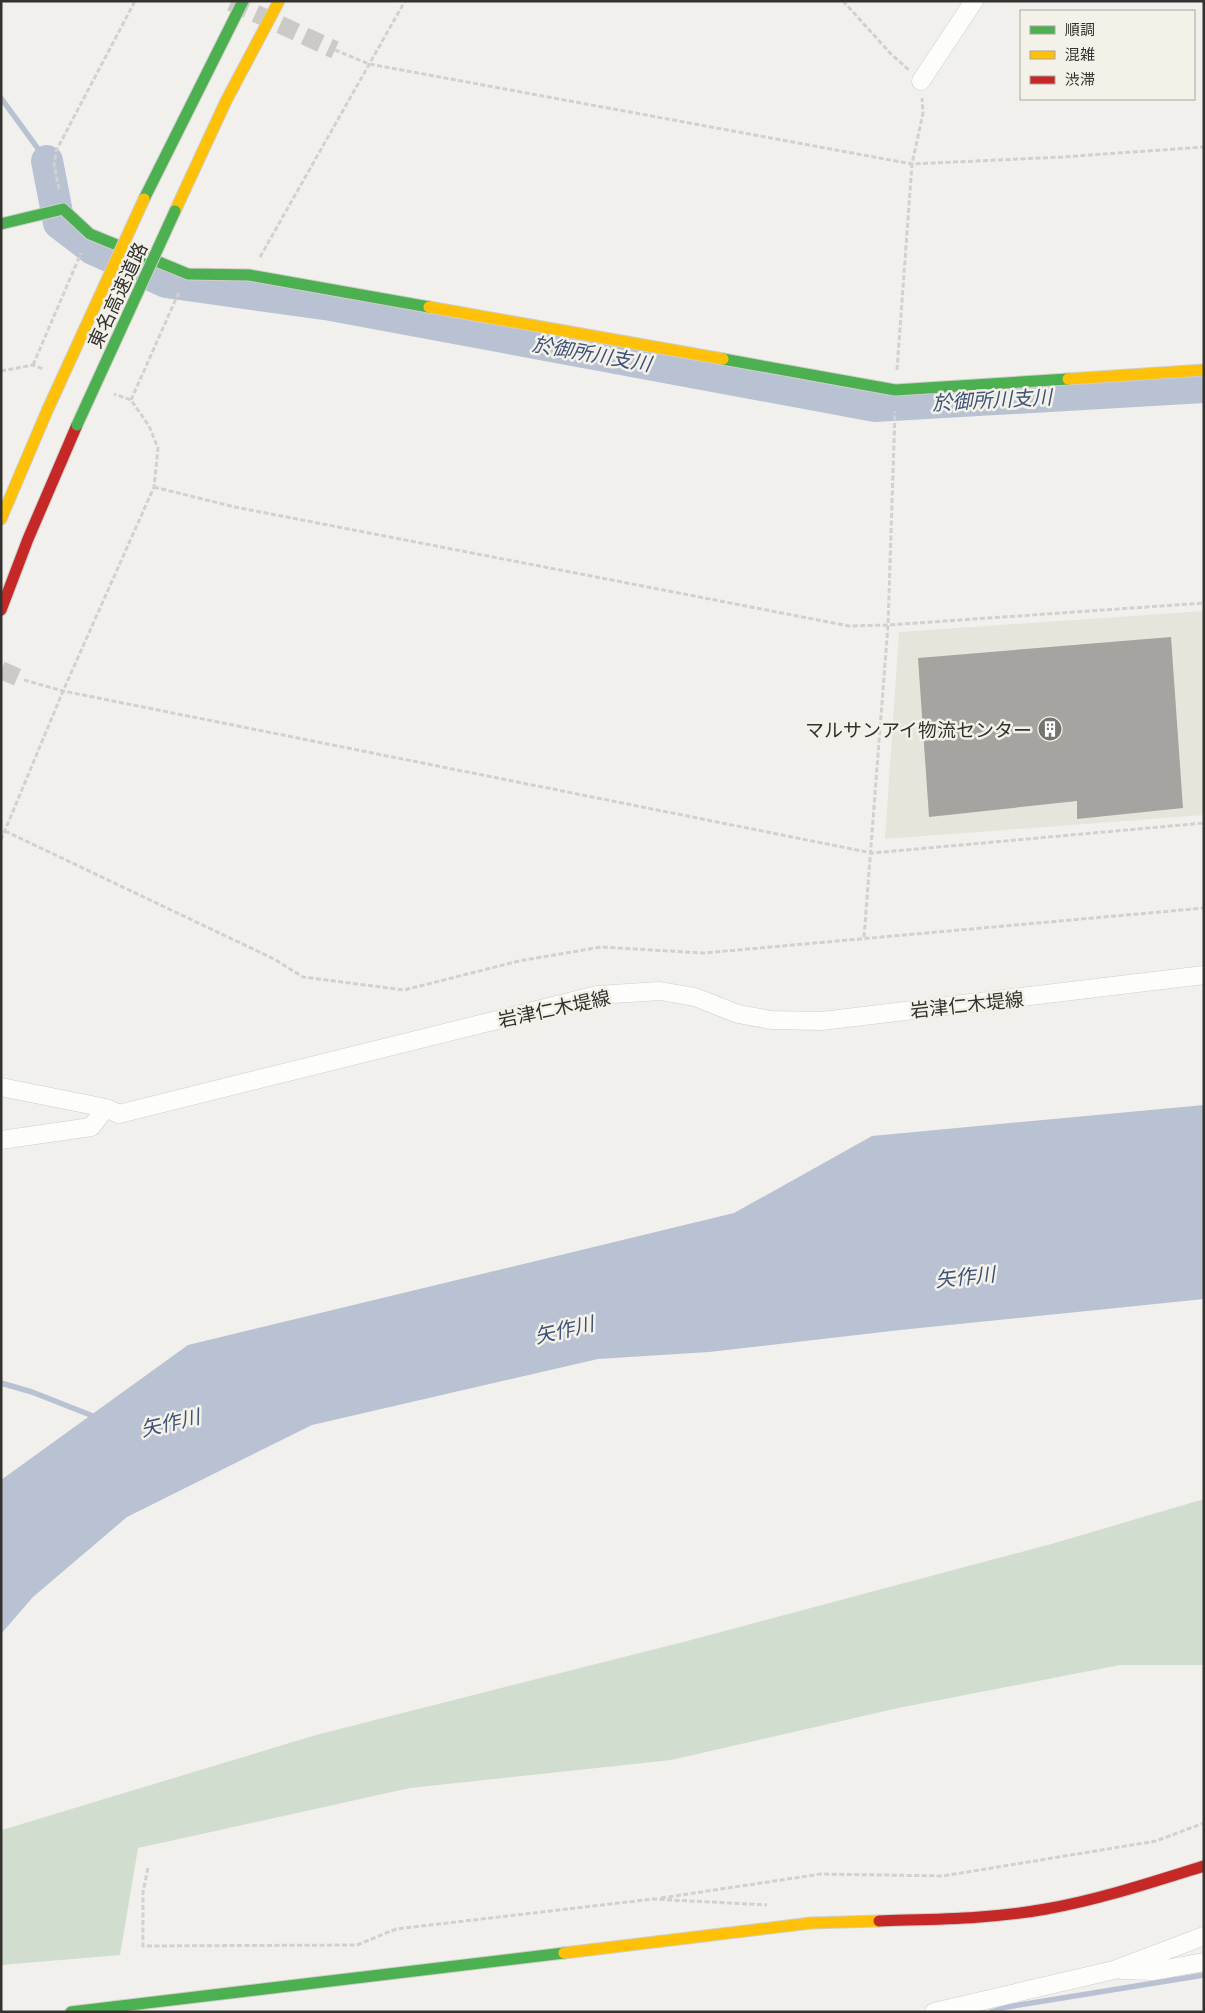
<svg xmlns="http://www.w3.org/2000/svg" width="1205" height="2013" font-family="Commissioner,'Noto Sans JP',sans-serif">
  <rect width="100%" height="100%" fill="#f1f0ec"/>
  <path fill="#e7e5db" d="M 1204,611 L 1204,815 L 885,839 L 899,632 Z"/>
  <path fill="#d1ddcf" d="M 1204,1499 L 1204,1665 L 1120,1665 L 898,1708 L 671,1760 L 410,1788 L 138,1848 L 120,1955 L 1,1965 L 2,1830 L 316,1735 L 687,1641 L 1055,1543 Z"/>
  <path fill="#b8c2d3" d="M 1204,1105 L 1204,1299 L 900,1330 L 709,1352 L 598,1359 L 312,1425 L 127,1517 L 33,1597 L 1,1634 L 1,1480 L 188,1345 L 734,1213 L 872,1136 Z"/>
  <g fill="none" stroke-linecap="round" stroke-linejoin="round">
    <path stroke="#b8c2d3" stroke-width="5.5" d="M 1,98 L 47,161
      M 1,1383 L 32,1392 L 98,1418
      M 991,2012 L 1007,2007 L 1204,1975"/>
    <path stroke="#b8c2d3" stroke-width="32" d="M 47,161 L 59,223 L 93,249 L 166,282 L 331,305 L 875,406 L 1204,387"/>
  </g>
  <path fill="#a5a4a1" d="M 1171,637 L 1183,808 L 1077,819 L 1077,801 L 929,817 L 918,658 Z"/>
  <g fill="none" stroke-linecap="round" stroke-linejoin="round">
    <path stroke="#cbcac6" stroke-width="18" stroke-dasharray="18 9" stroke-linecap="butt" d="M 231,2 L 335,50
      M 1,670 L 24,680"/>
    <defs>
      <path id="street" d="M 921,81 L 974,1
        M 1,1087 L 106,1108 L 119,1114 L 597,995 L 660,991 L 695,997 L 738,1014 L 771,1020 L 822,1021 L 1204,975
        M 1,1140 L 91,1127 L 106,1108
        M 1122,1970 L 1154,1971 L 1204,1962
        M 934,2012 L 1114,1970 L 1204,1936"/>
      <path id="fast" d="M 144,199 L 243,1
        M 1,224 L 63,209 L 90,234 L 188,274 L 249,275 L 429,307
        M 723,359 L 895,390 L 1068,379
        M 71,2012 L 564,1953"/>
      <path id="slow" d="M 175,211 L 226,101 L 279,1
        M 429,307 L 723,359
        M 1068,379 L 1204,370
        M 1,519 L 47,411
        M 564,1953 L 811,1923 L 879,1921"/>
      <path id="jam" d="M 1,610 L 28,539 L 77,425
        M 879,1921 C 935,1919 991,1919 1046,1909 C 1098,1900 1153,1882 1204,1866"/>
    </defs>
    <use href="#street" stroke="#cfcecb" stroke-width="19"/>
    <use href="#fast" stroke="#cfcecb" stroke-width="13"/>
    <use href="#slow" stroke="#cfcecb" stroke-width="13"/>
    <use href="#jam" stroke="#cfcecb" stroke-width="13"/>
    <path stroke="#d1d1cf" stroke-width="3" stroke-dasharray="5 2.5" stroke-linecap="butt" d="M 843,1 L 891,54 L 909,70
      M 335,50 L 369,64 L 912,164 L 1062,157 L 1204,147
      M 59,189 L 54,165 L 56,151 L 135,1
      M 260,257 L 405,1
      M 33,365 L 81,253
      M 897,370 L 912,164 L 923,113 L 922,98
      M 1,371 L 33,365 L 43,369
      M 131,400 L 179,292
      M 154,487 L 235,507 L 849,626 L 888,625 L 1204,603
      M 24,680 L 63,691 L 872,853 L 1204,823
      M 5,831 L 274,959 L 303,977 L 404,990 L 519,961 L 601,947 L 704,953 L 1204,908
      M 1,840 L 63,691 L 154,487 L 158,448 L 149,426 L 131,400 L 114,394
      M 864,937 L 888,625 L 895,411
      M 148,1868 L 143,1892 L 143,1946 L 357,1945 L 396,1929 L 653,1899 L 767,1905
      M 661,1898 L 821,1874 L 943,1876 L 1156,1841 L 1204,1823"/>
    <use href="#street" stroke="#fdfdfc" stroke-width="18"/>
    <use href="#fast" stroke="#4caf50" stroke-width="11"/>
    <use href="#slow" stroke="#ffc107" stroke-width="11"/>
    <use href="#jam" stroke="#c62828" stroke-width="11"/>
    <defs>
      <path id="fast-bridge" d="M 77,425 L 175,211"/>
      <path id="slow-bridge" d="M 47,411 L 144,199"/>
    </defs>
    <use href="#fast-bridge" stroke="#cfcecb" stroke-width="13" stroke-linecap="butt"/>
    <use href="#slow-bridge" stroke="#cfcecb" stroke-width="13" stroke-linecap="butt"/>
    <use href="#fast-bridge" stroke="#4caf50" stroke-width="11"/>
    <use href="#slow-bridge" stroke="#ffc107" stroke-width="11"/>
  </g>
  <defs>
    <symbol id="building-disc" viewBox="-11 -11 22 22"><circle r="9.5" fill="#767471" stroke="#f4f1e9"/><path d="M-4-6H4V6H1V3H-1V6H-4ZM-2.5-4.3h1.7v1.8h-1.7ZM.8-4.3h1.7v1.8H.8ZM-2.5-1h1.7V.8h-1.7ZM.8-1h1.7V.8H.8Z" fill="#fff"/></symbol>
  </defs>
  <g fill-rule="evenodd">
    <use href="#building-disc" x="1036" y="715" width="28" height="28"/>
  </g>
  <g text-anchor="middle" dominant-baseline="central" stroke-width="5" stroke-linejoin="round" paint-order="stroke">
    <g font-size="19" fill="#33322f" stroke="#f4f1e9">
      <text transform="translate(117 295) rotate(-65)">東名高速道路</text>
      <text transform="translate(967 1004) rotate(-6)">岩津仁木堤線</text>
      <text transform="translate(554 1008) rotate(-12)">岩津仁木堤線</text>
    </g>
    <g font-size="19" fill="#33322f" stroke="#f4f1e9" text-anchor="end">
      <text x="1032" y="729">マルサンアイ物流センター</text>
    </g>
    <g font-size="20" font-style="italic" fill="#3e527a" stroke="#f4f1e9">
      <text transform="translate(592 353) rotate(10)">於御所川支川</text>
      <text transform="translate(992 399) rotate(-3)">於御所川支川</text>
      <text transform="translate(965 1276) rotate(-6)">矢作川</text>
      <text transform="translate(564 1329) rotate(-13)">矢作川</text>
      <text transform="translate(170 1422) rotate(-13)">矢作川</text>
    </g>
  </g>
  <rect width="1205" height="2013" fill="none" stroke="#33322f" stroke-width="5"/>
  <rect x="1020" y="10" width="175" height="90" fill="#f4f1e9" stroke="#a7a59f"/>
  <rect x="1030" y="26" width="25" height="8" fill="#4caf50" stroke="#a7a59f"/>
  <text x="1065" y="35" font-size="15" fill="#33322f">順調</text>
  <rect x="1030" y="51" width="25" height="8" fill="#ffc107" stroke="#a7a59f"/>
  <text x="1065" y="60" font-size="15" fill="#33322f">混雑</text>
  <rect x="1030" y="76" width="25" height="8" fill="#c62828" stroke="#a7a59f"/>
  <text x="1065" y="85" font-size="15" fill="#33322f">渋滞</text>
</svg>
